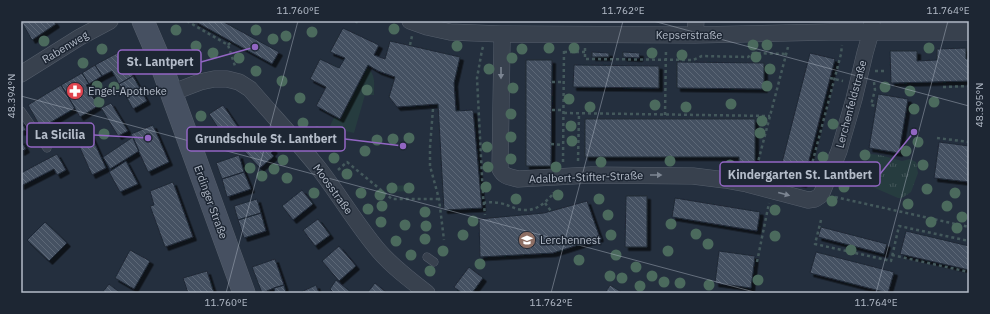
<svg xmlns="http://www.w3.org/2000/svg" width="990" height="314" font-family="'IBM Plex Sans',sans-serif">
  <defs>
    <pattern id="park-tufts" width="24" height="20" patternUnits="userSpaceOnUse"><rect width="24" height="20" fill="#263c3f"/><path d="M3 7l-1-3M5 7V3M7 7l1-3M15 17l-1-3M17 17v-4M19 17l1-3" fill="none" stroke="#435659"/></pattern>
    <pattern id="building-back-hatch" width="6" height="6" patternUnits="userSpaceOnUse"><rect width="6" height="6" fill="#455162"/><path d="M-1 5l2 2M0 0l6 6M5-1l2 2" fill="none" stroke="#5d6877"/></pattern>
    <filter id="shadow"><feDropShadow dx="3.5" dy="3.5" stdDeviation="0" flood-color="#0009"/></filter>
  </defs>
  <rect width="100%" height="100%" fill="#242f3e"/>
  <path fill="#263c3f" d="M 368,67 C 376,77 374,83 374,95 L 365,95 L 354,133 L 345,131 L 339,138 L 333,139 C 325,132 331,124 335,116 L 340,119 Z
    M 413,185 L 414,191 L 387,192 L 386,186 Z"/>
  <path fill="url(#park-tufts)" d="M 871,154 L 880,155 L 902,161 L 910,159 L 916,162 L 918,173 L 911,192 L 902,198 L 898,198 L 866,184 C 862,171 866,165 871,154 Z"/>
  <path fill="url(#building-back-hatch)" stroke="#1f2835" filter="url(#shadow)" d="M 21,21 L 54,21 L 56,24 L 32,40 Z
    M 194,21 L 222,21 L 279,52 L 272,64 Z
    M 343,28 L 379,45 L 374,55 L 385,59 L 390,41 L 460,57 L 454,83 L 456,111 L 473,110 L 482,208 L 444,210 L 438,104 L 397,107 L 389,97 L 395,77 L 378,71 L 368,65 L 340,119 L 316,106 L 326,87 L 310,79 L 320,59 L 339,68 L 345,58 L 330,52 Z
    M 966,48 L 966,59 L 969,59 L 969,81 L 891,83 L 890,51 L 917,51 L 917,61 L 937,60 L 937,49 Z
    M 119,52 L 133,76 L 119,84 L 112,71 L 102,76 L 95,65 Z
    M 592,52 L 609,53 L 609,57 L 592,57 Z
    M 623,52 L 640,53 L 639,58 L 623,57 Z
    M 810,53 L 835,59 L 803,184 L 778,178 Z
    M 526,60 L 552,60 L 551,166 L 526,166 Z
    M 677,62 L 764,63 L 764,89 L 677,88 Z
    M 95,65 L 102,76 L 89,84 L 82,73 Z
    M 574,65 L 659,66 L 659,88 L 573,87 Z
    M 82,73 L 89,84 L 86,85 L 98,106 L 80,117 L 61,85 Z
    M 133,76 L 147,101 L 133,109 L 119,84 Z
    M 61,85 L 75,108 L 41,128 L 28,105 Z
    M 878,94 L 908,99 L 899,153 L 869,148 Z
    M 111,103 L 128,131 L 118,136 L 101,108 Z
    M 223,105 L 238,127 L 224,137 L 209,114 Z
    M 585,119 L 755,119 L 755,173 L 739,173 L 739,157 L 585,157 Z
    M 21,121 L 26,130 L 21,132 Z
    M 153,125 L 169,162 L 148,172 L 131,134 Z
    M 90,133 L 106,168 L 92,175 L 76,139 Z
    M 133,137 L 139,151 L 110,169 L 103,157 Z
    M 263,137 L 274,150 L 271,153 L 274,156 L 260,168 L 243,150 L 257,138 L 259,141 Z
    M 21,140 L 26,149 L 21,152 Z
    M 939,142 L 969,146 L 969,182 L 934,178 Z
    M 57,154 L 66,170 L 57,175 L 54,169 L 21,186 L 21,173 Z
    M 239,155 L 244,172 L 222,179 L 216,163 Z
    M 126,161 L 138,184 L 120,192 L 109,172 Z
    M 244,172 L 251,189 L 227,197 L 222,179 Z
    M 173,182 L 193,237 L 165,247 L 150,206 L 154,205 L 150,191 Z
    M 302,190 L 313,204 L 293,220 L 282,206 Z
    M 626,196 L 647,196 L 647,247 L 625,247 Z
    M 675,198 L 760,212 L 757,231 L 672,217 Z
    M 257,199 L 261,213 L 238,220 L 234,206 Z
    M 587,201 L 600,238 L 553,253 L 480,257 L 479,219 L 544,213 Z
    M 261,213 L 266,231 L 244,238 L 238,220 Z
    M 318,219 L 330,235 L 315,246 L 303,230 Z
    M 45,222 L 67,243 L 49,261 L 27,240 Z
    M 821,227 L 887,244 L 884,254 L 818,237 Z
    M 906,231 L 969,246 L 969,270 L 900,254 Z
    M 339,246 L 356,266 L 339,281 L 322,261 Z
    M 130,250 L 150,261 L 134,289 L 115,278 Z
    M 719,251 L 755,256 L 751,288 L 715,283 Z
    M 816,252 L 894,272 L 888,293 L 810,273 Z
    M 275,259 L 284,285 L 274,288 L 262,293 L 252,267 Z
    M 469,267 L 483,278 L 472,293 L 462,293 L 454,287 Z
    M 207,271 L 214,293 L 188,293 L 183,278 Z
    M 336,280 L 352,293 L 334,293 L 330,289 Z
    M 375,283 L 387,293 L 367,293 Z
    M 109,284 L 119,292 L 119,293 L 102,293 Z
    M 284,285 L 286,293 L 275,293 L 274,288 Z
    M 316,285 L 319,293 L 299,293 Z
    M 610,285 L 623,293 L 605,293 Z"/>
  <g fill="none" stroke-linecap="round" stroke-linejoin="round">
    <defs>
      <path id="lane" d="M 21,111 L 47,148
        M 427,257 L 434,262"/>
      <path id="street" d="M 410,21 L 427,27 L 450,32 L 501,34 L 695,35 L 830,32 L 969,32
        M 501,34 L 502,43 L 500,169 C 504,177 510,177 518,179 L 591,175 L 693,176 L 725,180 L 747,184 L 808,200 L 815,199 L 821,195 L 839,151 L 854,99 L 865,53 L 871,32 L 872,21
        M 695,35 L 696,21
        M 21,74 L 80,37 L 110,21
        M 171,93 L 200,82 L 214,79 L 227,79 L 239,82 L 250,89 C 273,116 298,142 320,170 C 340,196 357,225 379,251 C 393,267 410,280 427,293"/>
      <path id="secondary" d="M 143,21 L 158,56 L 244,293"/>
    </defs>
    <use href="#lane" stroke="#565f6c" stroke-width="9"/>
    <use href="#street" stroke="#565f6c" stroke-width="17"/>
    <use href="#secondary" stroke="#565f6c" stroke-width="23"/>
    <path stroke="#44595c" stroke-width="2.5" stroke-dasharray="3 3" stroke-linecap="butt" d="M 187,21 L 228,45 L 235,66
      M 356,23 L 357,21
      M 228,45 L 231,42
      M 410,45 L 412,36
      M 483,47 L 482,50 L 477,78 L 483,196 L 485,215
      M 585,48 L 585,59 L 693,60 L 702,56 L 748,57 L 753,53 L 786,54
      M 564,52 L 585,52
      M 875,71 L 885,71
      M 830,78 L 843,81
      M 552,82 L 564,82
      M 874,82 L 875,90 L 871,105 L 876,106
      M 943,87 L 969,86
      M 433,109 L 430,147 L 430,166 L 439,199 L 444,240
      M 552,110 L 564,110
      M 564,113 L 770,116
      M 665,115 L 666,49
      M 937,138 L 969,142
      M 551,144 L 563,145
      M 578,161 L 579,114
      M 563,162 L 564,49
      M 809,162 L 812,164 L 841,54 L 842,45
      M 338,170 L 347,162 L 392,199 L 439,199
      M 758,172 L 758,162 L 788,47
      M 835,197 L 969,227
      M 483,203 C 489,202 494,202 499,203 C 506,204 511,207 517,209 C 534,213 543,205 553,194 L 553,192
      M 545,203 L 551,211
      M 821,220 L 815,244 L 891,261 L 899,226 L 969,241
      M 892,255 L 969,272
      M 757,262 L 769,203"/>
    <use href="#lane" stroke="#38414e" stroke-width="8"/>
    <use href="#street" stroke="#38414e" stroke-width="16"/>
    <use href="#secondary" stroke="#465061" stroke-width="22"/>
  </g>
  <g fill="#4b6a5d">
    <circle cx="394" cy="29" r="5.5"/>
    <circle cx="176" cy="30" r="5.5"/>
    <circle cx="256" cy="30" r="5.5"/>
    <circle cx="312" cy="32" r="5.5"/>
    <circle cx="286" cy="36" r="5.5"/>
    <circle cx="273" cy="39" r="5.5"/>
    <circle cx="44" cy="41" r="5.5"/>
    <circle cx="753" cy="45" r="5.5"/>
    <circle cx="767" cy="45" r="5.5"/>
    <circle cx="196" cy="46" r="5.5"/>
    <circle cx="457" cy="46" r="5.5"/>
    <circle cx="549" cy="48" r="5.5"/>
    <circle cx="574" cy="48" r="5.5"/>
    <circle cx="929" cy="48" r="5.5"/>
    <circle cx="102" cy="49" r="5.5"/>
    <circle cx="522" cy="49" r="5.5"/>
    <circle cx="213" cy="53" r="5.5"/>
    <circle cx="652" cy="53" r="5.5"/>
    <circle cx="682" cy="55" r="5.5"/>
    <circle cx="756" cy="57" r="5.5"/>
    <circle cx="239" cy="58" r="5.5"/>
    <circle cx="512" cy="58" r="5.5"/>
    <circle cx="83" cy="63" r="5.5"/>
    <circle cx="489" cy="69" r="5.5"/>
    <circle cx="770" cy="69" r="5.5"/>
    <circle cx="256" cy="71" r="5.5"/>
    <circle cx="282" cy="81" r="5.5"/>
    <circle cx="97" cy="86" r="5.5"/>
    <circle cx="767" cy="86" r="5.5"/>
    <circle cx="114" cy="87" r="5.5"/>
    <circle cx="885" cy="87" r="5.5"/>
    <circle cx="513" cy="88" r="5.5"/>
    <circle cx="367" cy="90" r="5.5"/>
    <circle cx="910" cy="91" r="5.5"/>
    <circle cx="300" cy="98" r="5.5"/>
    <circle cx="569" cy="99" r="5.5"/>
    <circle cx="99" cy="102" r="5.5"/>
    <circle cx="934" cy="102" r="5.5"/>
    <circle cx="731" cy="104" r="5.5"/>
    <circle cx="655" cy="105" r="5.5"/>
    <circle cx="590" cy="107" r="5.5"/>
    <circle cx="686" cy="107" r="5.5"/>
    <circle cx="914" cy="109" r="5.5"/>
    <circle cx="511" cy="114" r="5.5"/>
    <circle cx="201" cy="116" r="5.5"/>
    <circle cx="762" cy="121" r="5.5"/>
    <circle cx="303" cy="123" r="5.5"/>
    <circle cx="833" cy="124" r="5.5"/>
    <circle cx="571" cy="126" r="5.5"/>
    <circle cx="317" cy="132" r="5.5"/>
    <circle cx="760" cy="133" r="5.5"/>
    <circle cx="104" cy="134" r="5.5"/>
    <circle cx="511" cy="137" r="5.5"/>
    <circle cx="409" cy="138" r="5.5"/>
    <circle cx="393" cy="139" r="5.5"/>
    <circle cx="377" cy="140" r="5.5"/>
    <circle cx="572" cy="141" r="5.5"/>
    <circle cx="918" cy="142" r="5.5"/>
    <circle cx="487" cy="147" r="5.5"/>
    <circle cx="365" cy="151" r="5.5"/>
    <circle cx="906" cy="151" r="5.5"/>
    <circle cx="865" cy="155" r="5.5"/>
    <circle cx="823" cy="157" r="5.5"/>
    <circle cx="334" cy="158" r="5.5"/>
    <circle cx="511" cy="159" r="5.5"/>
    <circle cx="283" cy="160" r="5.5"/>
    <circle cx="670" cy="161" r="5.5"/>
    <circle cx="601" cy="162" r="5.5"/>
    <circle cx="730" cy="165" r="5.5"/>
    <circle cx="923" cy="165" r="5.5"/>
    <circle cx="488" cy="167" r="5.5"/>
    <circle cx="556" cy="167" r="5.5"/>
    <circle cx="250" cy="168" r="5.5"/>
    <circle cx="274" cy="169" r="5.5"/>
    <circle cx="347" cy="174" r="5.5"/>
    <circle cx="262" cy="176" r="5.5"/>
    <circle cx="287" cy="178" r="5.5"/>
    <circle cx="486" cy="187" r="5.5"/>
    <circle cx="844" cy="187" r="5.5"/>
    <circle cx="392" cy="188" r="5.5"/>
    <circle cx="409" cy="188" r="5.5"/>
    <circle cx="927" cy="189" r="5.5"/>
    <circle cx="314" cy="193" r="5.5"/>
    <circle cx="361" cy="193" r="5.5"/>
    <circle cx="955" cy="193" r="5.5"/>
    <circle cx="380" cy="195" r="5.5"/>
    <circle cx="558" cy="195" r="5.5"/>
    <circle cx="516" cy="199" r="5.5"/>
    <circle cx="599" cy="199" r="5.5"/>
    <circle cx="832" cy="201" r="5.5"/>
    <circle cx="908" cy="204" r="5.5"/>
    <circle cx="382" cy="206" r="5.5"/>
    <circle cx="947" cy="206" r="5.5"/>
    <circle cx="368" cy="209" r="5.5"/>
    <circle cx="775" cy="210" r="5.5"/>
    <circle cx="425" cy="212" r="5.5"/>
    <circle cx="608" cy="215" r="5.5"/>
    <circle cx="962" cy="217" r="5.5"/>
    <circle cx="473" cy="221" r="5.5"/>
    <circle cx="381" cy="222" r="5.5"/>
    <circle cx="931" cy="222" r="5.5"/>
    <circle cx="671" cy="224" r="5.5"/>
    <circle cx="405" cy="225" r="5.5"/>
    <circle cx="426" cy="226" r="5.5"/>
    <circle cx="957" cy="228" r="5.5"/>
    <circle cx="696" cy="234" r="5.5"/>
    <circle cx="463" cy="235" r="5.5"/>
    <circle cx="611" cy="235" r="5.5"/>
    <circle cx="775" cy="236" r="5.5"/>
    <circle cx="425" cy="239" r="5.5"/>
    <circle cx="396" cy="241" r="5.5"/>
    <circle cx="708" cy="244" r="5.5"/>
    <circle cx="851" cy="250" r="5.5"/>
    <circle cx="443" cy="251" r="5.5"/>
    <circle cx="668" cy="251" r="5.5"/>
    <circle cx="411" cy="255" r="5.5"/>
    <circle cx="616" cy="255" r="5.5"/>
    <circle cx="579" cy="260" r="5.5"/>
    <circle cx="480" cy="264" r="5.5"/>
    <circle cx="636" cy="267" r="5.5"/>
    <circle cx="430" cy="271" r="5.5"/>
    <circle cx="610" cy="276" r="5.5"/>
    <circle cx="652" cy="276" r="5.5"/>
    <circle cx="622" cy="278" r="5.5"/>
    <circle cx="758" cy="280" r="5.5"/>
    <circle cx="664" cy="282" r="5.5"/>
    <circle cx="680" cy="283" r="5.5"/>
    <circle cx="709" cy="285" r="5.5"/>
    <circle cx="640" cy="286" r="5.5"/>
  </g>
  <defs><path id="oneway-solid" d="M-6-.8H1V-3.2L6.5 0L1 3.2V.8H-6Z"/></defs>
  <g fill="#7c8592">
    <use href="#oneway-solid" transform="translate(501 73) rotate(90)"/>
    <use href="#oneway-solid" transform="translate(656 175)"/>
    <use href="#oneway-solid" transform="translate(784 194) rotate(15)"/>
  </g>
  <path fill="none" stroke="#b4bcc9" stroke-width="1" stroke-opacity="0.45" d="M 653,21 L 969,106M 21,96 L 758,293M 226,293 L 298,21M 551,293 L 623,21M 876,293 L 948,21"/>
  <defs>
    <symbol id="pharmacy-disc" viewBox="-11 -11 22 22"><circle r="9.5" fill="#e0444e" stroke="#1d2633"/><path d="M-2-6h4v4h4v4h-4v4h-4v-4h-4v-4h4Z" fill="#fff"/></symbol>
    <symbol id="school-disc" viewBox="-11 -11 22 22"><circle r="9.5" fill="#8d6e63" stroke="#1d2633"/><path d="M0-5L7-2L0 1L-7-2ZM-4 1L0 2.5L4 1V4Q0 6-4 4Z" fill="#fff"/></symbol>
  </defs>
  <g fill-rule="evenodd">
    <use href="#pharmacy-disc" x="65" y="81" width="20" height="20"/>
    <use href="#school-disc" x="517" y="230" width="20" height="20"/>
  </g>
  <g text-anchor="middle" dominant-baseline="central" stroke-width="3" stroke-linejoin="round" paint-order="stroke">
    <g font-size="11" fill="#b4bcc9" stroke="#1d2633">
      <text x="689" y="35">Kepserstraße</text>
      <text transform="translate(65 47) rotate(-31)">Rabenweg</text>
      <text transform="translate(851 104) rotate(-75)">Lerchenfeldstraße</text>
      <text transform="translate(586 177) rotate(-2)">Adalbert-Stifter-Straße</text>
      <text transform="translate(333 189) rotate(54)">Moosstraße</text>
      <text transform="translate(211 202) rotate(70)">Erdinger Straße</text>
    </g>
    <g font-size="11" fill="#b4bcc9" stroke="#1d2633" text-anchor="start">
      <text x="88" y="91">Engel-Apotheke</text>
      <text x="540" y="240">Lerchennest</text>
    </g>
  </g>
  <path fill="none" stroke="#9266c3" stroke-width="1.5" d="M255 47L201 62M148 138L94 135M403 146L345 139M914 132L880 174"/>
  <g fill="#9266c3" stroke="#1d2633" stroke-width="1.5">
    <circle cx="255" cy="47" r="4"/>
    <circle cx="148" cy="138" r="4"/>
    <circle cx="403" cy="146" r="4"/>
    <circle cx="914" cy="132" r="4"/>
  </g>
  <g fill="#1d2633" stroke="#9266c3" stroke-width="1.5">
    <rect x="118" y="50" width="83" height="24" rx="4"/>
    <rect x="27" y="123" width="67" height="24" rx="4"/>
    <rect x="187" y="127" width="158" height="24" rx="4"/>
    <rect x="720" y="162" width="160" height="24" rx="4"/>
  </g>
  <g font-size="12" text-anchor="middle" font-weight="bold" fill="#b4bcc9">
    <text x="160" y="66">St. Lantpert</text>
    <text x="60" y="139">La Sicilia</text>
    <text x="266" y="143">Grundschule St. Lantbert</text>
    <text x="800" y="179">Kindergarten St. Lantbert</text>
  </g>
  <rect width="990" height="314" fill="none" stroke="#1d2633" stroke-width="44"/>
  <rect x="22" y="22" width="946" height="270" fill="none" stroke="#b4bcc9" stroke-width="1.5"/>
  <g font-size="10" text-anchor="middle" fill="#b4bcc9">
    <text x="298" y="14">11.760°E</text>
    <text x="623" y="14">11.762°E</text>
    <text x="948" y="14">11.764°E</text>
    <text transform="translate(11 96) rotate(-90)" y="4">48.394°N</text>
    <text transform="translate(979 105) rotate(-90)" y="4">48.395°N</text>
    <text x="226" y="306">11.760°E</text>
    <text x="551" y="306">11.762°E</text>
    <text x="876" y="306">11.764°E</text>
  </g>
</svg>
